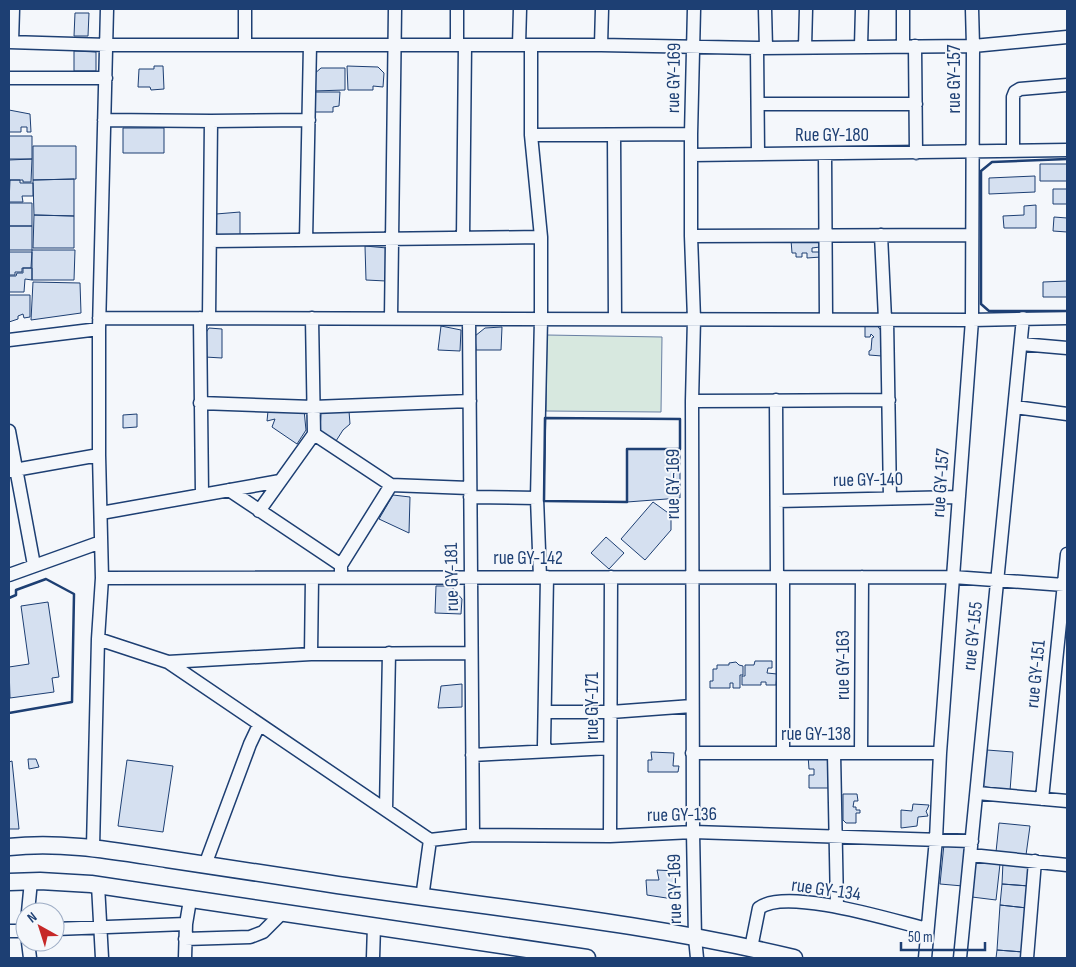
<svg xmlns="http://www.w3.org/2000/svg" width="1076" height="967" font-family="'Sofia Sans Condensed',sans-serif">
  <rect width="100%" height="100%" fill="#f4f7fb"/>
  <path fill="#d7e8df" stroke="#687fa3" d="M 547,335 L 662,337 L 661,412 L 546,411 Z"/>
  <path fill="#d5e0f0" stroke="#1d3f73" d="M 75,13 L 89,13 L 88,36 L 74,36 Z
    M 74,51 L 96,52 L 96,71 L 74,71 Z
    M 154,66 L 163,66 L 164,89 L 151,90 L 150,87 L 138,87 L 139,69 L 154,69 Z
    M 347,66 L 378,67 L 384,73 L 383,87 L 373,86 L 373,90 L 348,90 Z
    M 321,68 L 345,68 L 345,90 L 313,91 L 313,75 Z
    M 312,92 L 340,92 L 339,106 L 333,107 L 333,112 L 312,112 Z
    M 9,110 L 30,114 L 31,132 L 27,132 L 27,127 L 21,127 L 21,132 L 9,132 Z
    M 123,128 L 164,128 L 164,153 L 123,153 Z
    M 9,136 L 32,136 L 32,159 L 9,159 Z
    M 33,146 L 76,146 L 76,179 L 33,180 Z
    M 32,159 L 31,182 L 23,182 L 23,180 L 10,180 L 9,182 L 9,160 Z
    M 1040,164 L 1067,164 L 1067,181 L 1040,181 Z
    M 1035,176 L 1035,192 L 989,194 L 989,178 Z
    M 74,179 L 74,216 L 34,215 L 33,180 Z
    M 10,180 L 20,180 L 20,183 L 33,183 L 33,196 L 22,196 L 23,202 L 9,202 Z
    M 1053,189 L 1067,189 L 1067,204 L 1053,204 Z
    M 9,203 L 32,203 L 32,226 L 9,226 Z
    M 1036,205 L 1036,228 L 1004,228 L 1003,216 L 1024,215 L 1024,206 Z
    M 240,212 L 240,235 L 215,236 L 216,214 Z
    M 34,215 L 74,216 L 74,248 L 33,248 Z
    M 1054,217 L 1067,218 L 1067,232 L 1053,231 Z
    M 9,226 L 32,226 L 32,250 L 9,250 Z
    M 820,239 L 820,247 L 812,248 L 812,252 L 821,252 L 821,257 L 807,258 L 807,253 L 802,253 L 802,257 L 796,257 L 796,253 L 792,253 L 791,240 Z
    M 365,246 L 387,248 L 386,281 L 366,280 Z
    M 32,250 L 75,250 L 74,280 L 32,280 Z
    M 9,252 L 32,252 L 31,268 L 22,268 L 22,272 L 15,272 L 15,275 L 9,275 Z
    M 23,268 L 32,268 L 32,280 L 25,279 L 24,292 L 9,292 L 9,276 L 16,276 L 17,273 L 23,273 Z
    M 1067,281 L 1067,297 L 1043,297 L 1043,282 Z
    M 33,282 L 80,283 L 81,313 L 31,320 Z
    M 9,295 L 30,295 L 30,317 L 24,318 L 23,314 L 18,316 L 18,319 L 9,322 Z
    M 876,324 L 882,332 L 882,356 L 869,355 L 869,351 L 871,350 L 872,338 L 874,337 L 871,334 L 870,337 L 865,337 L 865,325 Z
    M 441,326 L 461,330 L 460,351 L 438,350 Z
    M 502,327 L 501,350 L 476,350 L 475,336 L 485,328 Z
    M 209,328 L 222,329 L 222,358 L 205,357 L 205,334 Z
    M 304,410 L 306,430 L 297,444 L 272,427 L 275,419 L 267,421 L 268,411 Z
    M 349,411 L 350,424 L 343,430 L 336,441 L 320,431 L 321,413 Z
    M 137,414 L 137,427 L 123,428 L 123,415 Z
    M 627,449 L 680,449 L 680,498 L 627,502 Z
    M 393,495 L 410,497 L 409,533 L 379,519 Z
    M 653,502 L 671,515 L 671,530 L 645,560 L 621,539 Z
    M 606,537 L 624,553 L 609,569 L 591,553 Z
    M 436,586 L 451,586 L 462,599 L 461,614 L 435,613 Z
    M 48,602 L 59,677 L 52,678 L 54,692 L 10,698 L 9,667 L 29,664 L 21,606 Z
    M 755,661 L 772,661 L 772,668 L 768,668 L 767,673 L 777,674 L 776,685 L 766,685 L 766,682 L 761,682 L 761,685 L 742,685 L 742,676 L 745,676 L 745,665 L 754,665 Z
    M 736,662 L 739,665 L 743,666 L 743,675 L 740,675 L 740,688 L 733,688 L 733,683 L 730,683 L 730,688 L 710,688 L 710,681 L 713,681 L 713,669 L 717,669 L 717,665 L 729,665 L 729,663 Z
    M 462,684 L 462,707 L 438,708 L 441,686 Z
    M 987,750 L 1013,752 L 1010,791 L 983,786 Z
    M 651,752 L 674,753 L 673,766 L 679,766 L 678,772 L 648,772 L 648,760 L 652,760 Z
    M 808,755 L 829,755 L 829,788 L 809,788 L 809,775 L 814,775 L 814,769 L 809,769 Z
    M 28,759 L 36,759 L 39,767 L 29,769 Z
    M 127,760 L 173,766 L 163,832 L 118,826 Z
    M 12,761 L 19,829 L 9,829 L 9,762 Z
    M 843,794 L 857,794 L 858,801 L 854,801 L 853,807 L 856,807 L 856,810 L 860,810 L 860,813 L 856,813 L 856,823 L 846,823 L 843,820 Z
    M 913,804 L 929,805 L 927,810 L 926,811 L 928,816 L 918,817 L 917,826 L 901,828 L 901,810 L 912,811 Z
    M 999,823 L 1030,826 L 1026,855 L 996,852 Z
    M 944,844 L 967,846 L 963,886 L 940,884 Z
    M 976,861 L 1000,864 L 996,900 L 972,897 Z
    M 1003,862 L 1031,865 L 1029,886 L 1002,884 Z
    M 657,870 L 676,871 L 676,894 L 673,899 L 647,895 L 646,880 L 659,880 Z
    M 1002,884 L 1029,886 L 1027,908 L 1000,905 Z
    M 1000,905 L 1027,908 L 1023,952 L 997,950 Z
    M 997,950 L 1023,952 L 1022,958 L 996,958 Z"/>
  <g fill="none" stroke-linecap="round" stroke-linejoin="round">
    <defs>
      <path id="minor" d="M 245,9 L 245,45
        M 694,9 L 691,134 L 691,236 L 694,319 L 692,401 L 693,832 L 695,938 L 697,958
        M 765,9 L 766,48
        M 903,9 L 903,46
        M 9,42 L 107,45 L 601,45 L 757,48 L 973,46 L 1067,37
        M 12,42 L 13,9
        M 457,45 L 457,9
        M 519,45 L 520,9
        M 531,45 L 531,135 L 541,237 L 541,319 L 537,498 L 540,577
        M 601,45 L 602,9
        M 861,46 L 862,9
        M 915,46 L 916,153
        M 805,47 L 806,9
        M 757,48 L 758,154
        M 9,78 L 106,78
        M 758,104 L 916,104
        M 104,120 L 211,121
        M 531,135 L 691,134
        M 614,135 L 615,319
        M 1013,151 L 1013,97 L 1015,92 L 1020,89 L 1067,85
        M 825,154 L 826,319
        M 692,155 L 1067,150
        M 881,235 L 885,319
        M 691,236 L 972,235
        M 463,238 L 465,45
        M 306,240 L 310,45
        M 210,241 L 541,237
        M 99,318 L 972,320 L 1067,318
        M 200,318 L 202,494
        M 209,318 L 211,121 L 309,120
        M 391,318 L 395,9
        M 469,319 L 473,835
        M 887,320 L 890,498
        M 9,340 L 99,329
        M 1021,344 L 1067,348
        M 776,400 L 777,577
        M 692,401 L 889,400
        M 200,403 L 313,407 L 470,401
        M 1015,407 L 1067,414
        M 9,431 L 34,565
        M 314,434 L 391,485 L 469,488
        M 9,471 L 99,455
        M 229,490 L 341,565
        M 470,497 L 537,498
        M 777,501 L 959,497
        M 259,511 L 314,434 L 312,318
        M 101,513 L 280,481
        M 341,573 L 341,565 L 391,485
        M 9,575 L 101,542
        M 102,578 L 953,577 L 1064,585
        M 98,639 L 168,662 L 430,840
        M 311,654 L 312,578
        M 168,662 L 311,654 L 471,653
        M 545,712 L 611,712 L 692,706
        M 547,750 L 544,745 L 547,577
        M 692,753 L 940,753
        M 783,753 L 783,577
        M 834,753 L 837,906
        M 861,753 L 862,577
        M 472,755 L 610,748
        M 977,793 L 1067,801
        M 1042,799 L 1067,554
        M 386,809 L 389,653
        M 610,836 L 611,577
        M 430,840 L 473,835 L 610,836 L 693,832 L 972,841
        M 93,847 L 98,639 L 102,578 L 99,455 L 99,329 L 107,9
        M 971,855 L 1067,865
        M 205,865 L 250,744 L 259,725
        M 98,885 L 102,958
        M 422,898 L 430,840
        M 28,912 L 31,881
        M 55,929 L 186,924
        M 9,931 L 25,931
        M 185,939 L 250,937 L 263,932 L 283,912
        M 28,942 L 30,958
        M 751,948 L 759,908 C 787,887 894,921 927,929
        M 185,958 L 186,924 L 190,900
        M 373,958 L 374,926
        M 925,958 L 936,839 L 940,753 L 972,320 L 973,46 L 972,9
        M 960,958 L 1023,318
        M 1027,958 L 1035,861"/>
      <path id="major" d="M 9,847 C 62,841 115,851 167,859 C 220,867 273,875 325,883 C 482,907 640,921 794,958
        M 9,882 L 40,881 L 91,884 L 587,958"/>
    </defs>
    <use href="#minor" stroke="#1d3f73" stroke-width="15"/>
    <use href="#major" stroke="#1d3f73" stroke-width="19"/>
    <use href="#minor" stroke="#f4f7fb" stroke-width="12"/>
    <use href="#major" stroke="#f4f7fb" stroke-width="16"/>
    <path stroke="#1d3f73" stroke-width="2.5" d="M 1067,159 L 992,162 L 981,171 L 981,304 L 989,311 L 1067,311
      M 545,418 L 680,419 L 680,449 L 627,449 L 627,502 L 544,501 Z
      M 9,598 L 16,595 L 16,590 L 46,579 L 74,594 L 72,702 L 9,713"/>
  </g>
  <g text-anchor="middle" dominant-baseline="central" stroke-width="4" stroke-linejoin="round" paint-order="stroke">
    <g font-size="19" fill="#1d3f73" stroke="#f4f7fb">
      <text transform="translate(674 78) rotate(-89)">rue GY-169</text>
      <text transform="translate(954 79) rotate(-90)">rue GY-157</text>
      <text x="832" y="135">Rue GY-180</text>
      <text transform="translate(868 480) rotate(-1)">rue GY-140</text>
      <text transform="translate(941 483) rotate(-86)">rue GY-157</text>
      <text transform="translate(673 484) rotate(-90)">rue GY-169</text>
      <text x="528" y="558">rue GY-142</text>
      <text transform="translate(452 577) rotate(-91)">rue GY-181</text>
      <text transform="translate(973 636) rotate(-84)">rue GY-155</text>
      <text transform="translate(843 665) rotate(-90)">rue GY-163</text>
      <text transform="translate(1036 674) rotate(-84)">rue GY-151</text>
      <text transform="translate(592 706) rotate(-90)">rue GY-171</text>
      <text x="816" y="734">rue GY-138</text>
      <text transform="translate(682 815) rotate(-1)">rue GY-136</text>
      <text transform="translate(675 889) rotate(-91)">rue GY-169</text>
      <text transform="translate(826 890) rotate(8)">rue GY-134</text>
    </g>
  </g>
  <rect width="1076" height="967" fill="none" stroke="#1d3f73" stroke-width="20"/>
  <g transform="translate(40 927) rotate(321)"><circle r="24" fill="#f4f7fb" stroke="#9eadc5"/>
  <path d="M0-4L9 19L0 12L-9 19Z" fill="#c62828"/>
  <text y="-8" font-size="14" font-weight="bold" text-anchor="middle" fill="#1d3f73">N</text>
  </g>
  <path d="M901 942v8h84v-8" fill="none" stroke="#1d3f73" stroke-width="2.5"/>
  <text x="908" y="942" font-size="15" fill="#1d3f73" stroke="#f4f7fb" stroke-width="4" paint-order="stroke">50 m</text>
</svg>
